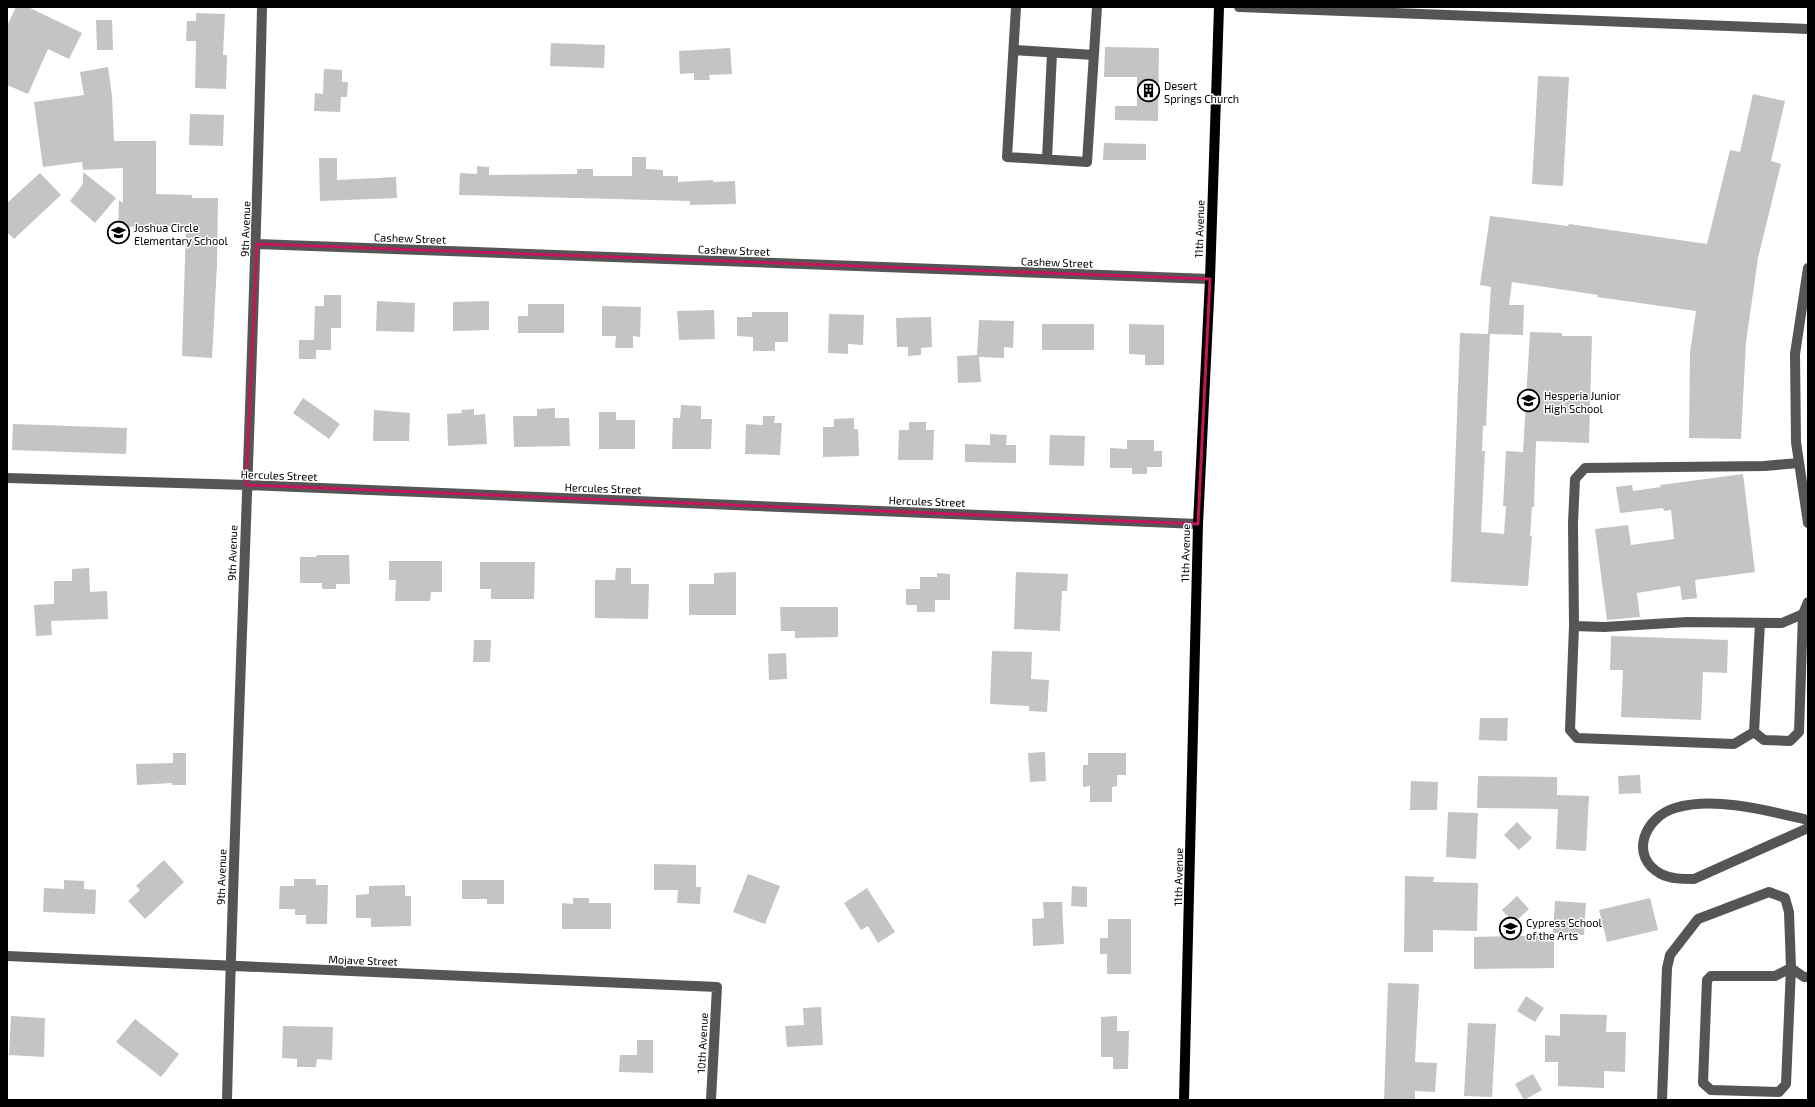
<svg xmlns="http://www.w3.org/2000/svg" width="1815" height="1107" font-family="'Exo 2',sans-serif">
  <rect width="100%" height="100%" fill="#fff"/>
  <path fill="#c4c4c4" d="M 16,7 L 28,7 L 82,33 L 69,59 L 48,49 L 28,94 L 7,85 L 7,26 Z
    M 196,13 L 225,14 L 223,55 L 227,55 L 226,89 L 195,88 L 196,41 L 186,41 L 187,21 L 196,21 Z
    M 96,20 L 112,20 L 113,50 L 97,50 Z
    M 551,43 L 605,45 L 604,68 L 550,66 Z
    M 1105,47 L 1159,48 L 1158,121 L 1115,120 L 1115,106 L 1137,106 L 1137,77 L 1104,77 Z
    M 730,48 L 732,74 L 709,75 L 710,80 L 694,80 L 694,73 L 680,74 L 679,51 Z
    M 108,67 L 112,96 L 114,141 L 156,141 L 156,194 L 192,195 L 192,198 L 218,198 L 217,265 L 212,358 L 182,356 L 186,227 L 155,226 L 155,228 L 118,226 L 119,200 L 123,203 L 123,168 L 83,170 L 82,162 L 43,167 L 34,102 L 84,95 L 80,72 Z
    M 324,69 L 342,70 L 342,82 L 348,82 L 347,97 L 341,97 L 340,112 L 314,111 L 315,93 L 323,94 Z
    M 1538,76 L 1569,77 L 1563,186 L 1532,184 Z
    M 1753,94 L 1785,101 L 1771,161 L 1781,164 L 1758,258 L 1746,342 L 1741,439 L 1689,438 L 1690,352 L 1696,311 L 1597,297 L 1598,295 L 1512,282 L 1509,305 L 1524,305 L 1523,335 L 1490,334 L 1486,426 L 1483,426 L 1482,451 L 1485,451 L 1481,532 L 1504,534 L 1506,506 L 1503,506 L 1506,451 L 1523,452 L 1530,332 L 1562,333 L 1562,336 L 1592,336 L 1589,443 L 1536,441 L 1534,507 L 1532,507 L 1530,536 L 1532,536 L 1528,586 L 1451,582 L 1460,333 L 1488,334 L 1491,287 L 1480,285 L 1490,216 L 1568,226 L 1569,224 L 1707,244 L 1730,150 L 1740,152 Z
    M 190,114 L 224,115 L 223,146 L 189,145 Z
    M 1104,143 L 1146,144 L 1146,160 L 1103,160 Z
    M 632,157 L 646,157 L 646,169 L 663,170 L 663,176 L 678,176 L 678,182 L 713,180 L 713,182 L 735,181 L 736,204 L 690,205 L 690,201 L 459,195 L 460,173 L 477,174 L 477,166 L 489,167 L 489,175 L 577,174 L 577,169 L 593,169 L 593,176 L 632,176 Z
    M 319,158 L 337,158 L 337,180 L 396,177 L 397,198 L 320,201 Z
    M 83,172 L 116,198 L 95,223 L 70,201 L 83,184 Z
    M 40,173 L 61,195 L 14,239 L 7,232 L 7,203 Z
    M 324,295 L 341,295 L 341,328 L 331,328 L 331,350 L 316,350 L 316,359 L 299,359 L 299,340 L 314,340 L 315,306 L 324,306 Z
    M 377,301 L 415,303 L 414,332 L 376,331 Z
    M 489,301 L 489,330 L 453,331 L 453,302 Z
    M 528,304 L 564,304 L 564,333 L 518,333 L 518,316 L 528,316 Z
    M 602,306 L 641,307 L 640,337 L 633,336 L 633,348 L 615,348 L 616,336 L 602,336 Z
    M 714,310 L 715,339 L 679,340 L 677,311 Z
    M 752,312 L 788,312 L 788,342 L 775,342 L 775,351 L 753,351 L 753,337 L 737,336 L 737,317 L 752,317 Z
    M 829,314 L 864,315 L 863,345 L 848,344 L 848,354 L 828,353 Z
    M 931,317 L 932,347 L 921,348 L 921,355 L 908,356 L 908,347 L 897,347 L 896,318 Z
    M 979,320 L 1014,321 L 1013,348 L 1004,347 L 1004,358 L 979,357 L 981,382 L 958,383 L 957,356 L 977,355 Z
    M 1042,324 L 1094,324 L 1094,350 L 1042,350 Z
    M 1129,324 L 1164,325 L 1164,365 L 1145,365 L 1145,355 L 1129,354 Z
    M 303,398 L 340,424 L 329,439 L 293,413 Z
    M 681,405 L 701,406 L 701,419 L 712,419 L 711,449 L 672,449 L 673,418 L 680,418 Z
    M 555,408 L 555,418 L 569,418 L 570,446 L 514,447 L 513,416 L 537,416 L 537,409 Z
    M 474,409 L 474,415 L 485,414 L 487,444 L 448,446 L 447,414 L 462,413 L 461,410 Z
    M 374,410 L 410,413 L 409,441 L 373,441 Z
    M 599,412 L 616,412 L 616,420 L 635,420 L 635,449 L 599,449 Z
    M 763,416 L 775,416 L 774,423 L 782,423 L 780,455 L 745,454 L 746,424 L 763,425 Z
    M 854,418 L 854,429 L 858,429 L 859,456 L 823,457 L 823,427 L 834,427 L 834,419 Z
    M 909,422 L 926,422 L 926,430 L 934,430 L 933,460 L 898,460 L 899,430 L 909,430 Z
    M 13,424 L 127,428 L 126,454 L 12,450 Z
    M 990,434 L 1007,435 L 1006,445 L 1016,445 L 1016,463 L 965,462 L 965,444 L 990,445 Z
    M 1050,435 L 1085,436 L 1084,466 L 1049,465 Z
    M 1127,440 L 1154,440 L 1154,451 L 1162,451 L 1162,467 L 1147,467 L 1147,474 L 1132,474 L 1132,468 L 1110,468 L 1110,448 L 1127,449 Z
    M 1743,474 L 1755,572 L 1695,580 L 1697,598 L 1682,600 L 1680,586 L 1637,593 L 1640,617 L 1607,620 L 1595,529 L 1628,525 L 1631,545 L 1674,539 L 1671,510 L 1664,511 L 1663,508 L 1620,513 L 1616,487 L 1632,485 L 1633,491 L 1661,487 L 1660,485 Z
    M 317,555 L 349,555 L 350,584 L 336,584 L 336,589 L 322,589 L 322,583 L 300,583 L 300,557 L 316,557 Z
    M 389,561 L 442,561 L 442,592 L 431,592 L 430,601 L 395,601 L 396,580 L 389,580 Z
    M 480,562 L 535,562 L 534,599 L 491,599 L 491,589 L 480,589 Z
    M 89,568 L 90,592 L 107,591 L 108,619 L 51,621 L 52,635 L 36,636 L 34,605 L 54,604 L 54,581 L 72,581 L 72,569 Z
    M 616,568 L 631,568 L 631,584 L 649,584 L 648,619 L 595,618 L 595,580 L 615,580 Z
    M 736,572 L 736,615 L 689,615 L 689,584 L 714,584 L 714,573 Z
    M 1016,572 L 1068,574 L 1067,591 L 1062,591 L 1060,631 L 1014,629 Z
    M 937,573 L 950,574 L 950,600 L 935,600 L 935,612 L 917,612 L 917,605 L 906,605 L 906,589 L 920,589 L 920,577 L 937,577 Z
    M 780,607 L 838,607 L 838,637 L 795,638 L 795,631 L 781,631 Z
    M 1611,636 L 1728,640 L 1727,673 L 1703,672 L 1701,720 L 1621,717 L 1623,670 L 1610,670 Z
    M 474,640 L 491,640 L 490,662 L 473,662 Z
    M 992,651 L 1032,652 L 1031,679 L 1049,680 L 1047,712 L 1029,711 L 1029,706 L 990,704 Z
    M 786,653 L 787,679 L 769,680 L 768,654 Z
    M 1480,718 L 1508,718 L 1507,741 L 1479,740 Z
    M 1045,752 L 1046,781 L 1030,782 L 1028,753 Z
    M 173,753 L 186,753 L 186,785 L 172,785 L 172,783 L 137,785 L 136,764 L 173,763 Z
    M 1088,753 L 1126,753 L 1126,775 L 1117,775 L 1117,786 L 1112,787 L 1112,802 L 1090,802 L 1090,786 L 1083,787 L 1083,765 L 1088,765 Z
    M 1640,775 L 1641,793 L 1619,794 L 1618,776 Z
    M 1478,776 L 1557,777 L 1557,795 L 1589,796 L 1586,851 L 1556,849 L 1558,809 L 1477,808 Z
    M 1411,781 L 1438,782 L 1437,810 L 1410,810 Z
    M 1448,812 L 1478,813 L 1476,859 L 1446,857 Z
    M 1517,822 L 1532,838 L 1519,850 L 1504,835 Z
    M 164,860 L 184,882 L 145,919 L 128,901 L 140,890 L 136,886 Z
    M 654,864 L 696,865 L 696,887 L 701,887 L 700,904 L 677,903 L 678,890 L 654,890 Z
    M 748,874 L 780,886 L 765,924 L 733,912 Z
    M 1405,876 L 1434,877 L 1433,882 L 1478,883 L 1477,931 L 1433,930 L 1433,952 L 1404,952 Z
    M 294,879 L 316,879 L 316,885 L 328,885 L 327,924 L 306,924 L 306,915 L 295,915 L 295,909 L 279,909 L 280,886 L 294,886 Z
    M 64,880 L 84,881 L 84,889 L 96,890 L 95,914 L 43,912 L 44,888 L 64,889 Z
    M 462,880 L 504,880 L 504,904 L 487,904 L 487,899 L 462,899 Z
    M 405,885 L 405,896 L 411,896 L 411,926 L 371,927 L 371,918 L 356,918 L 356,895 L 369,894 L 369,886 Z
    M 1072,886 L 1087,887 L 1087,907 L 1071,906 Z
    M 867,888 L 895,932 L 878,943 L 868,926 L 861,930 L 844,903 Z
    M 1517,896 L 1529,909 L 1514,923 L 1502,910 Z
    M 573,898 L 589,898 L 589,903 L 611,903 L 611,929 L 562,929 L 562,903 L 573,904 Z
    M 1650,898 L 1658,930 L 1607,942 L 1599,910 Z
    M 1555,901 L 1586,903 L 1584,935 L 1553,933 Z
    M 1043,902 L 1062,902 L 1064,944 L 1033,946 L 1032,919 L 1044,918 Z
    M 1108,919 L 1131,919 L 1131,974 L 1107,974 L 1107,954 L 1100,954 L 1100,938 L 1108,938 Z
    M 1515,936 L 1554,936 L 1554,968 L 1474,969 L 1474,937 Z
    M 1388,983 L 1419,984 L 1415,1062 L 1437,1063 L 1435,1092 L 1415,1091 L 1415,1100 L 1384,1100 Z
    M 1526,996 L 1544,1008 L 1535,1022 L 1517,1011 Z
    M 821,1007 L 823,1045 L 787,1047 L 785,1026 L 804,1025 L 803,1008 Z
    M 1560,1014 L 1607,1015 L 1606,1032 L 1626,1032 L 1625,1072 L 1604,1071 L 1604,1088 L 1558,1086 L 1558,1062 L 1545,1062 L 1545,1035 L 1560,1036 Z
    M 11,1016 L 45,1018 L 44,1057 L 9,1055 Z
    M 1117,1016 L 1117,1031 L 1129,1031 L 1128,1069 L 1113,1069 L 1113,1057 L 1101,1057 L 1101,1017 Z
    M 135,1019 L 179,1054 L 161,1077 L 116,1042 Z
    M 1468,1023 L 1496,1024 L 1492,1097 L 1464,1096 Z
    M 283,1026 L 333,1027 L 332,1060 L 317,1059 L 316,1067 L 297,1067 L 297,1059 L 282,1058 Z
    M 637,1040 L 653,1040 L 653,1073 L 619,1072 L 620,1055 L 637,1055 Z
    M 1533,1074 L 1542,1090 L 1524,1100 L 1515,1084 Z"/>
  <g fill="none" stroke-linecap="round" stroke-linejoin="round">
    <path stroke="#555" stroke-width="10" d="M 1016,7 L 1007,157 L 1087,162 L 1097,7
      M 1239,7 L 1808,29
      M 1014,50 L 1094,55
      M 1047,159 L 1052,53
      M 257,244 L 1210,279
      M 1808,268 L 1795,354 L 1796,442 L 1808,523
      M 7,478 L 246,485 L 1198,524
      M 1760,623 L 1754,732 L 1764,740 L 1790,741 L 1799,732 L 1803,614
      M 1574,626 L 1573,523 L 1575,479 L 1585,468 L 1764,466 L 1799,463
      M 1754,732 L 1734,744 L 1577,738 L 1570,730 L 1574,626 L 1604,627 L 1687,622 L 1782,623 L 1803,614 L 1808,602
      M 1808,820 C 1769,811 1715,796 1675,808 C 1645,817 1628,856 1661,874 C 1671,879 1683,879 1694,879 L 1808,828
      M 7,956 L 717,987 L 711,1100
      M 1791,968 L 1786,1084 L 1779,1092 L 1711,1090 L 1703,1083 L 1707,980 L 1711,976 L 1775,976 Z
      M 227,1100 C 236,736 254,371 262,7
      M 1662,1100 L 1667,968 L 1670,955 L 1698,919 L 1769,892 L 1785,898 L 1789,912 L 1791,968 L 1804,977 L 1808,977"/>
    <path stroke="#000" stroke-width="10" d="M 1184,1100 L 1198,524 L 1210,279 L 1219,7"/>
  </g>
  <path fill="none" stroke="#c2185b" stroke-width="3" stroke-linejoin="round" d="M 257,244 L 1210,279 L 1198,524 L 246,485 Z"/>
  <defs>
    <symbol id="building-ring" viewBox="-11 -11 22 22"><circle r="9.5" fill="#fff" stroke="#000" stroke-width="1.5"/><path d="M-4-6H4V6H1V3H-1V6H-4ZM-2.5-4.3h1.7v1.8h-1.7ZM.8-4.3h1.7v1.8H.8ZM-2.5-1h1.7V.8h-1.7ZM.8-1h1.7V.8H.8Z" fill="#000"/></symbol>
    <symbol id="school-ring" viewBox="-11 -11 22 22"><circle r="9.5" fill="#fff" stroke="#000" stroke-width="1.5"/><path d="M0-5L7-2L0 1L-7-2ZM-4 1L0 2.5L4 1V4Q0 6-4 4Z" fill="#000"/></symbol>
  </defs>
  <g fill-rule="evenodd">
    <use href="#building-ring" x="1136" y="78" width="25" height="25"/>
    <use href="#school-ring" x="106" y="220" width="25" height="25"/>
    <use href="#school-ring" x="1516" y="388" width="25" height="25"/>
    <use href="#school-ring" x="1498" y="916" width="25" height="25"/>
  </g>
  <g text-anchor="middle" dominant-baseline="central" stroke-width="3" stroke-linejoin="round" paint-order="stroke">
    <g font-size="11" fill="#000" stroke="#fff" text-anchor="start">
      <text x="1164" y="85">Desert<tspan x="1164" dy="13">Springs Church</tspan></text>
      <text x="134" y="227">Joshua Circle<tspan x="134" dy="13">Elementary School</tspan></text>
      <text x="1544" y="395">Hesperia Junior<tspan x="1544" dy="13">High School</tspan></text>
      <text x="1526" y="922">Cypress School<tspan x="1526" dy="13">of the Arts</tspan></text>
    </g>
    <g font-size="11" fill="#000" stroke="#fff">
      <text transform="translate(245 229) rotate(-88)">9th Avenue</text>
      <text transform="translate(1199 229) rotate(-88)">11th Avenue</text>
      <text transform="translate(410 238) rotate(2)">Cashew Street</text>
      <text transform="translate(734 250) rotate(2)">Cashew Street</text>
      <text transform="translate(1057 262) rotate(2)">Cashew Street</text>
      <text transform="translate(279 475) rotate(2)">Hercules Street</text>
      <text transform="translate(603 488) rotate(2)">Hercules Street</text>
      <text transform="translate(927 501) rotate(2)">Hercules Street</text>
      <text transform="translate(232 553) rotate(-88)">9th Avenue</text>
      <text transform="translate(1185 553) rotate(-89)">11th Avenue</text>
      <text transform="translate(221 877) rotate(-88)">9th Avenue</text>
      <text transform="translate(1178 877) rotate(-89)">11th Avenue</text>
      <text transform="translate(363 960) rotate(2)">Mojave Street</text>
      <text transform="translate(702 1043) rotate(-87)">10th Avenue</text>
    </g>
  </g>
  <rect width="1815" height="1107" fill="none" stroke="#000000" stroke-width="16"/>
</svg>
